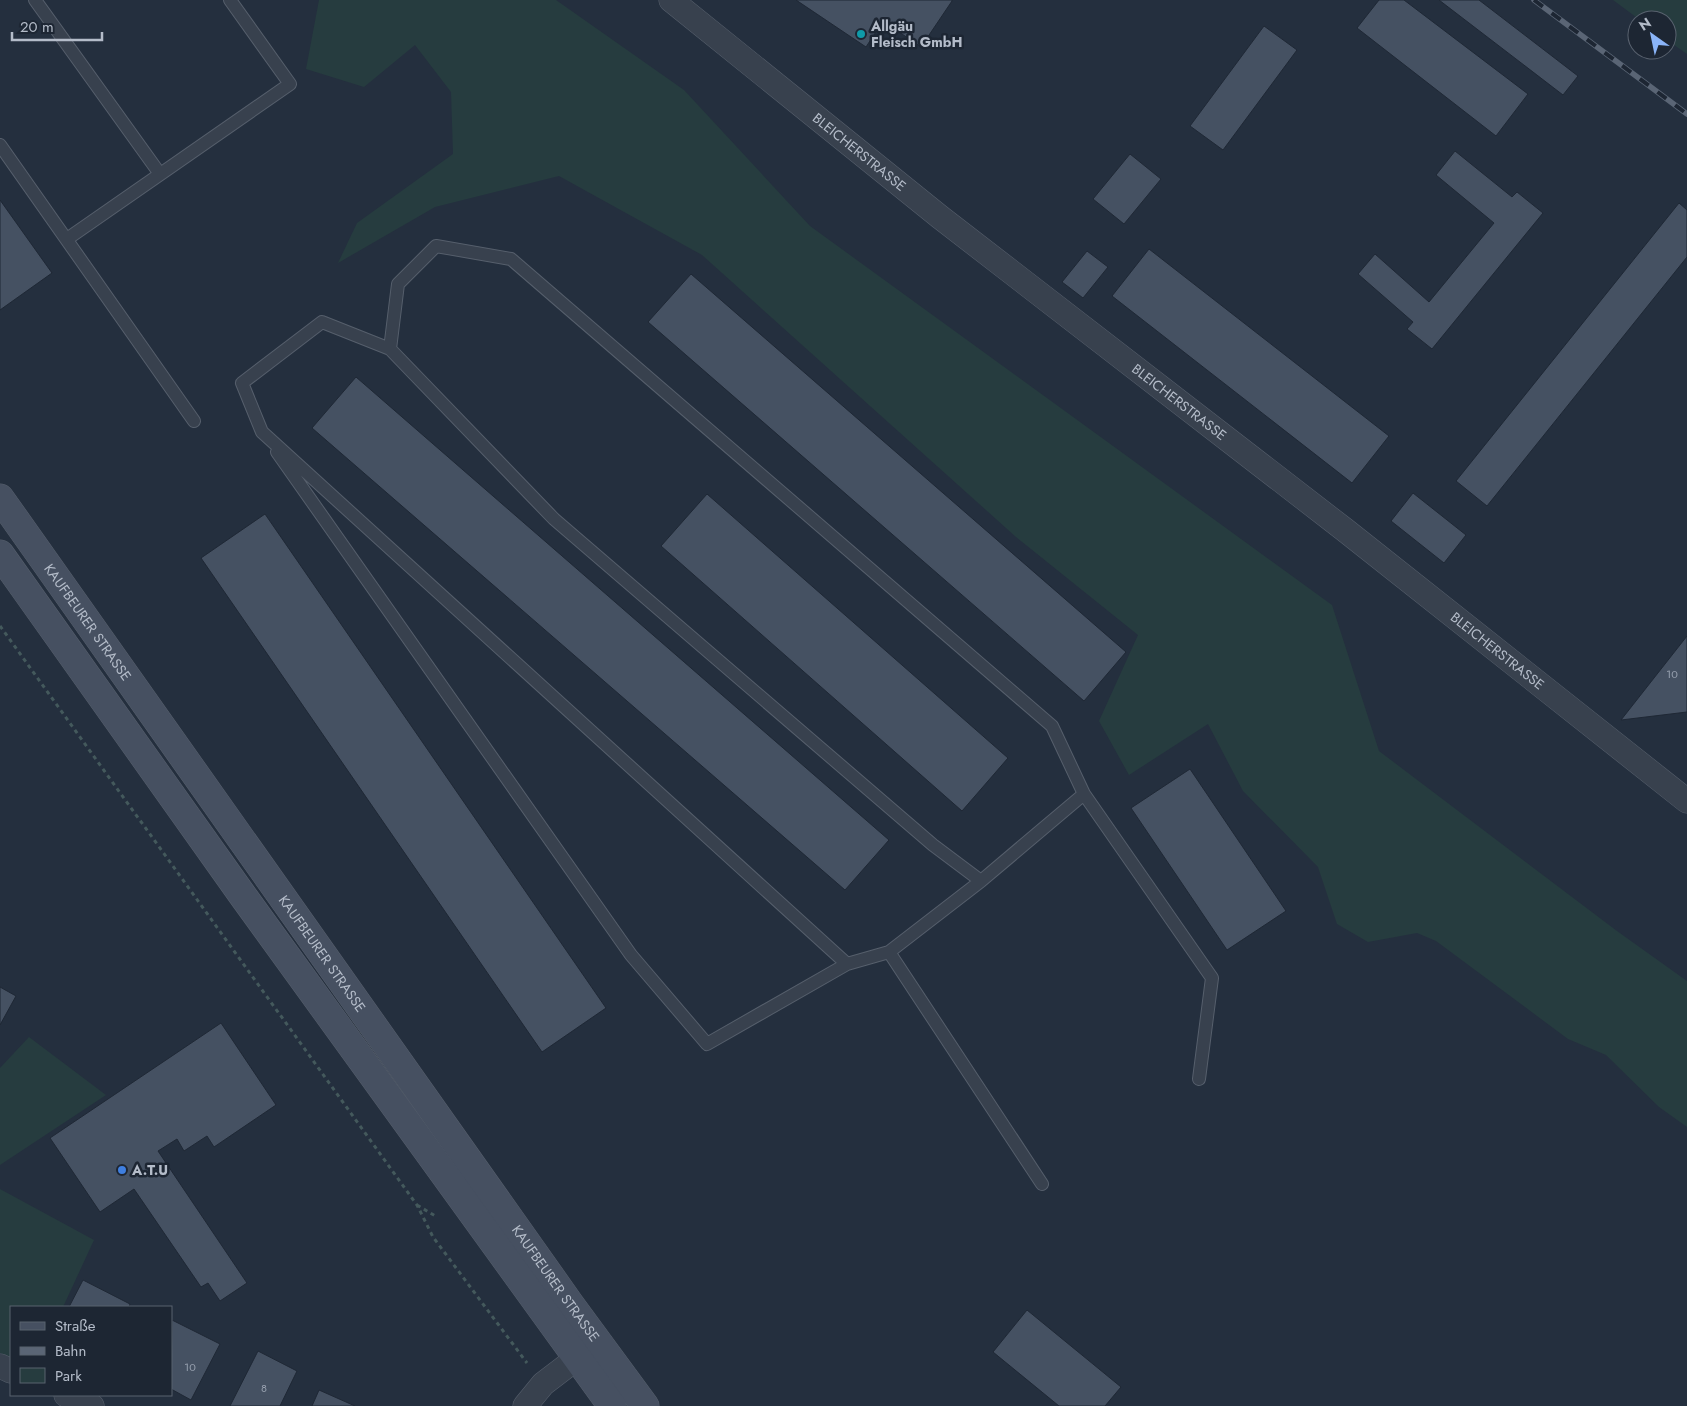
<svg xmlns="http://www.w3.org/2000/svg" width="1687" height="1406" font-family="Jost,sans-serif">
  <rect width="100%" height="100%" fill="#242f3e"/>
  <path fill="#263c3f" d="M 319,0 L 556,0 L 684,90 L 810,226 L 1332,605 L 1379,751 L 1617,931 L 1687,981 L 1687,1127 L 1659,1107 L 1606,1055 L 1568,1039 L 1436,941 L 1417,933 L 1368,942 L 1337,924 L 1318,867 L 1243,791 L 1208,724 L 1129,775 L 1099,721 L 1138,635 L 1016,537 L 702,255 L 559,176 L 435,207 L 338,263 L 357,223 L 453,154 L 451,92 L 415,45 L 364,87 L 306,69 Z
    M 1613,0 L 1687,0 L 1687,54 L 1667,40 L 1667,20 L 1640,20 Z
    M 29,1037 L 106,1095 L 0,1165 L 0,1068 Z
    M 0,1189 L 94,1240 L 63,1307 L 11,1307 L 11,1358 L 0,1353 Z"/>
  <path fill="#455162" stroke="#1f2835" d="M 796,0 L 952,0 L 952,1 L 921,47 L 883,21 L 866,47 Z
    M 1379,0 L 1404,0 L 1528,94 L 1496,136 L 1357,28 Z
    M 1439,0 L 1479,0 L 1578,76 L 1563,95 Z
    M 1264,26 L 1297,50 L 1223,150 L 1190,126 Z
    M 1455,151 L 1512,197 L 1517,192 L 1543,213 L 1432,349 L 1407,329 L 1413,322 L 1358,274 L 1375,254 L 1429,302 L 1494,223 L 1436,175 Z
    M 1130,154 L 1161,179 L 1124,224 L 1093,199 Z
    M 0,200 L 52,273 L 0,310 Z
    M 1679,203 L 1687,210 L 1687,257 L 1487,506 L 1456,481 Z
    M 1149,249 L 1389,436 L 1352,483 L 1112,296 Z
    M 1087,251 L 1108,267 L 1083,298 L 1062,282 Z
    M 691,274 L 1126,652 L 1084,701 L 648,322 Z
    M 356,377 L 889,840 L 845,890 L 312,428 Z
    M 1413,493 L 1466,535 L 1444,563 L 1391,521 Z
    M 707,494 L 1008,758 L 962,811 L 661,546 Z
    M 265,514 L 606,1008 L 542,1052 L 201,558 Z
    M 1687,636 L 1687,712 L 1621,720 Z
    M 1190,769 L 1286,911 L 1227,950 L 1131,808 Z
    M 0,987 L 16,996 L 0,1025 Z
    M 221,1023 L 276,1105 L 214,1147 L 207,1136 L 184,1151 L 177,1139 L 158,1151 L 247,1283 L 220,1301 L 208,1283 L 201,1287 L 134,1189 L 100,1212 L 50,1138 Z
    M 83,1280 L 130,1304 L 129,1307 L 69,1307 Z
    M 1027,1310 L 1121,1387 L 1105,1406 L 1059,1406 L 993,1352 Z
    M 172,1320 L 220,1344 L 191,1400 L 171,1389 Z
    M 258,1351 L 297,1371 L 280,1406 L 230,1406 Z
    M 319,1390 L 355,1406 L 312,1406 Z"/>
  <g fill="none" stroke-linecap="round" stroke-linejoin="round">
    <defs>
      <path id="lane" d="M 35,0 L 160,174
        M 0,145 L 194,421
        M 67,239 L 290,84 L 230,0
        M 390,349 L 322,322 L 242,383 L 262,432 L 847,964 L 889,952 L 981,881
        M 277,452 L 631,955 L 707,1044 L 847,964
        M 1084,794 L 981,881 L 933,845 L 554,519 L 390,349 L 398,284 L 436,246 L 511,259 L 1052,726 L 1084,794 L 1212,978 L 1199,1079
        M 889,952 L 1042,1184"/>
      <g id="street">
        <path id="s1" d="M 671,0 L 940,217 L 1345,530 L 1687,801"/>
        <path d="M 0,1366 L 11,1371"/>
        <path d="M 66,1395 L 92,1406"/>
        <path d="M 525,1406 L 543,1384 L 577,1358"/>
      </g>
      <g id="secondary">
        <path id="s2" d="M 0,498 L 570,1304 L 645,1406"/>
        <path d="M 0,554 L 243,896 L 612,1406"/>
      </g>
    </defs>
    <use href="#lane" stroke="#565f6c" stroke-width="14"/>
    <use href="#street" stroke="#565f6c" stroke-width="25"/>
    <use href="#secondary" stroke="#565f6c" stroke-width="29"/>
    <path stroke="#44595c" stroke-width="3" stroke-dasharray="4 4" stroke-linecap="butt" d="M 0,626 L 417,1205 L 433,1237 L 527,1363
      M 417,1205 L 437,1217"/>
    <use href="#lane" stroke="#38414e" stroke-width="12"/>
    <use href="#street" stroke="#38414e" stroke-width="24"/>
    <use href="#secondary" stroke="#465061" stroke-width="28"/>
    <defs>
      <path id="rail" d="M 1534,0 L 1687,114"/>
    </defs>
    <use href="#rail" stroke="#5a6575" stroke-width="5.5"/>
    <use href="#rail" stroke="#1d2633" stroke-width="4" stroke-dasharray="11" stroke-linecap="butt"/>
  </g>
  <circle fill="#0f9aa8" stroke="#1d2633" stroke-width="2" cx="861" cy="34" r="5"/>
  <circle fill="#3f7fe0" stroke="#1d2633" stroke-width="2" cx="122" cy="1170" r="5"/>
  <g text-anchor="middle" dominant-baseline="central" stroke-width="5" stroke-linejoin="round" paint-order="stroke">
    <g font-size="11" fill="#98a1af">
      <text x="1672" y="674">10</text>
      <text x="190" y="1367">10</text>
      <text x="264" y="1388">8</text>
    </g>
    <g font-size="14" font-weight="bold" fill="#b4bcc9" stroke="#1d2633" text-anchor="start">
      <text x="871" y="26">Allgäu<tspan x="871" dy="16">Fleisch GmbH</tspan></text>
      <text x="132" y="1170">A.T.U</text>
    </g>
    <g font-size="14" fill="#b4bcc9" stroke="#1d2633">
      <text stroke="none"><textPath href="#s1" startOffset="242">BLEICHERSTRASSE</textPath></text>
      <text stroke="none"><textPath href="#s1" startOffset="648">BLEICHERSTRASSE</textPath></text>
      <text stroke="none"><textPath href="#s2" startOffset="152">KAUFBEURER STRASSE</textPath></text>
      <text stroke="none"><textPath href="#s1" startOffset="1052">BLEICHERSTRASSE</textPath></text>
      <text stroke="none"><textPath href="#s2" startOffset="558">KAUFBEURER STRASSE</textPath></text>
      <text stroke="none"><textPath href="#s2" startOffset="962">KAUFBEURER STRASSE</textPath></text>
    </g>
  </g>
  <rect x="10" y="1306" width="162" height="90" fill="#1d2633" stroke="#59626f"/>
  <rect x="20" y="1322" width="25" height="8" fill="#465061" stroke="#59626f"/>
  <text x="55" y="1331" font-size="15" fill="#b4bcc9">Straße</text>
  <rect x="20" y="1347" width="25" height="8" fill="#5a6575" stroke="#59626f"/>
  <text x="55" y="1356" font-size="15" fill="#b4bcc9">Bahn</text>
  <rect x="20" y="1368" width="25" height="15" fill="#263c3f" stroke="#59626f"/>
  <text x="55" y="1381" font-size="15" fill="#b4bcc9">Park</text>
  <g transform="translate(1652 35) rotate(327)"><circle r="24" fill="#1d2633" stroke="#59626f"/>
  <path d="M0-4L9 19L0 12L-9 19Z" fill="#8ab4f8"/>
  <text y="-8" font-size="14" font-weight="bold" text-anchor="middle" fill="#b4bcc9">N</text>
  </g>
  <path d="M12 32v8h90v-8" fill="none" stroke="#b4bcc9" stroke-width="2.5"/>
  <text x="20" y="32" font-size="15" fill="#b4bcc9" stroke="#1d2633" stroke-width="4" paint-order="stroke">20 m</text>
</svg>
